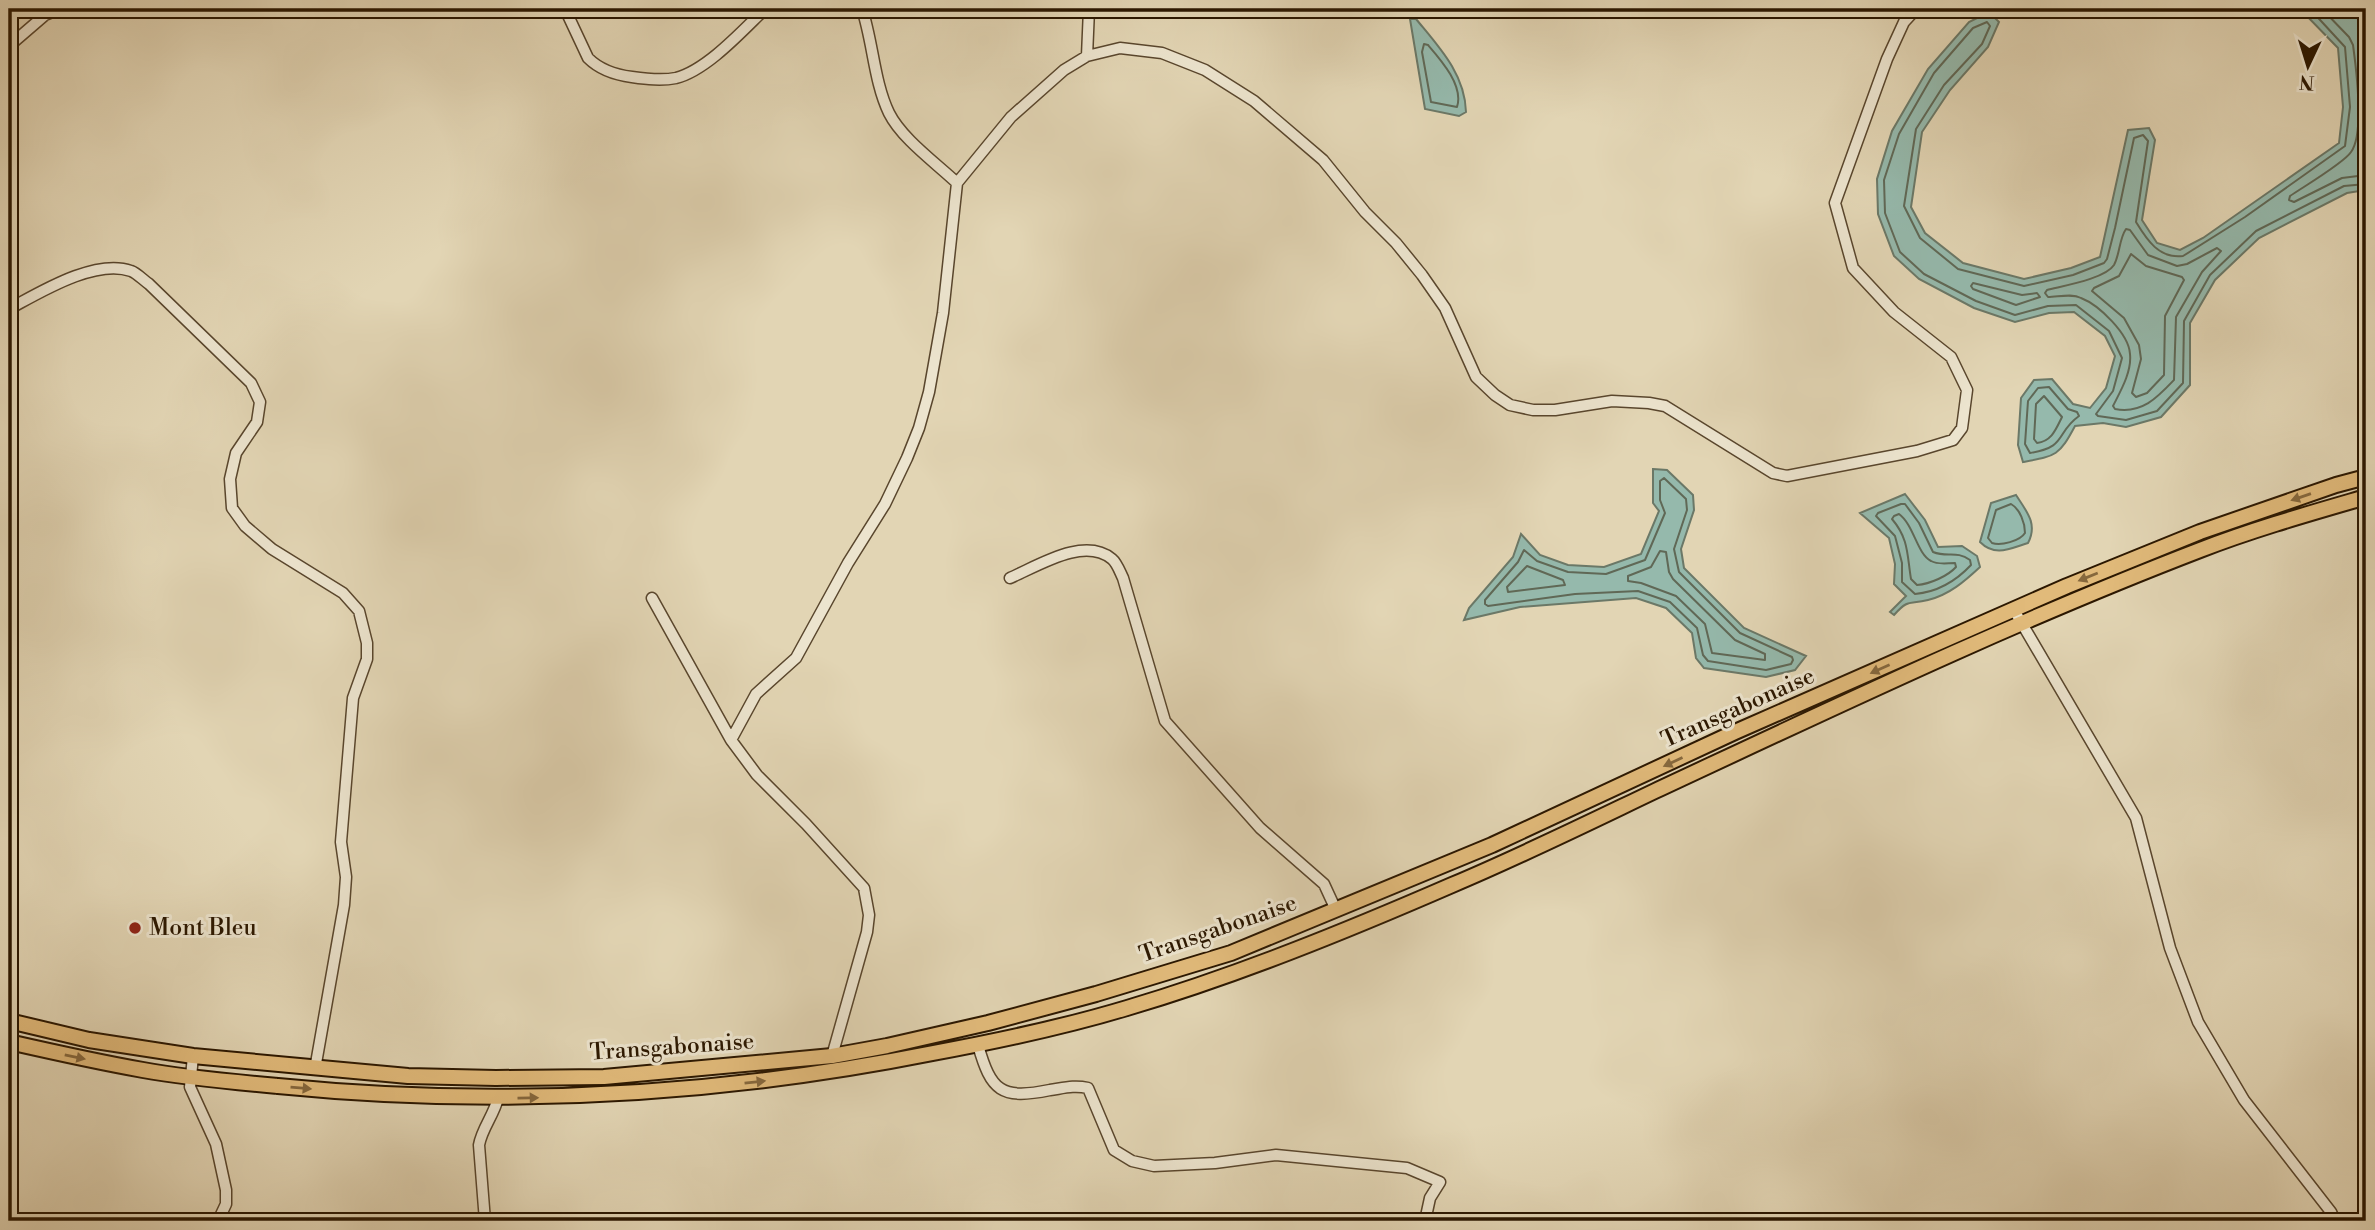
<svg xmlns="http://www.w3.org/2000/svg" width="2375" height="1230" font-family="'Libre Bodoni',serif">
  <rect width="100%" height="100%" fill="#e2d5b4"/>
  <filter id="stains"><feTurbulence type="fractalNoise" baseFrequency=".00286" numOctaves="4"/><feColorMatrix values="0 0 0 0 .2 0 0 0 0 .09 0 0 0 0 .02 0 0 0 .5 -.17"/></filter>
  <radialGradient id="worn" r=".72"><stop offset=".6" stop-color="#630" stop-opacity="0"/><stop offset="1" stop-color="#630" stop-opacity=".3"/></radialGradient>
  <path fill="#95b9ac" stroke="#6b7867" stroke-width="2" d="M 2300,9 L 2361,9 L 2366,32 L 2366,190 L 2347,193 L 2259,238 L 2215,280 L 2190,323 L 2190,385 L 2161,417 L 2126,427 L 2103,423 L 2075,426 C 2059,456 2056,456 2023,462 L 2018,445 L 2021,398 L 2034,380 L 2052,379 L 2073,404 L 2090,408 L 2106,388 L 2115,356 L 2105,336 L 2074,312 L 2049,313 L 2015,322 L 1974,308 L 1919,279 L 1894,256 L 1878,214 L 1877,179 L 1892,131 L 1928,69 L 1969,22 L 1989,12 L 1999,22 L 1988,47 L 1950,90 L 1922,132 L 1911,207 L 1925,233 L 1963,263 L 2024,279 L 2071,268 L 2100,257 L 2128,130 L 2149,128 L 2155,140 L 2142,220 L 2157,243 L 2180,250 L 2203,238 L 2339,143 L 2343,107 L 2338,48 Z
    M 1410,19 L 1416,19 C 1439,47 1465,74 1466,112 L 1459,116 L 1425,109 Z
    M 1653,469 L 1667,470 L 1693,495 L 1694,510 L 1681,549 L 1684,568 L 1744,628 L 1806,656 L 1795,670 L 1766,677 L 1704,668 L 1696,658 L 1692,633 L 1666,608 L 1636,598 L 1520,607 L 1464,620 L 1469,608 L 1513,557 L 1521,534 L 1540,555 L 1568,565 L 1604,567 L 1641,554 L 1659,511 L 1653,503 Z
    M 1905,494 L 1925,520 L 1938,547 L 1962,546 L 1977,556 L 1980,567 C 1965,581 1949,595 1928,600 C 1909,605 1909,598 1894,615 L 1890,612 L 1906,596 L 1894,584 L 1895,564 L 1889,538 L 1860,513 Z
    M 2016,495 C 2027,512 2038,524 2028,543 C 2009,549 1995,557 1980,542 L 1991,503 Z"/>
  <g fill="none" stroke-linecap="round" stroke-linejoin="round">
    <path stroke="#606856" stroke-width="2" d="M 2310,9 L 2345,47 L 2350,107 L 2345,146 L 2245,217 L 2183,256 C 2159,259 2147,240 2136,222 L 2148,141 L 2143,135 L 2134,138 L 2115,228 L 2107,259 L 2104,263 L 2073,275 L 2024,286 L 1958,269 L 1920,238 L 1904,206 L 1916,129 L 1944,85 L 1982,44 L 1990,26 L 1987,22 L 1973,28 L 1934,73 L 1899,134 L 1884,180 L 1885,213 L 1900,252 L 1924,274 L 1976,301 L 2015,315 L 2048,306 L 2076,305 L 2109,331 L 2122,358 L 2113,391 L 2096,414 L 2098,416 L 2126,420 L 2157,411 L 2183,383 L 2184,321 L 2210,275 L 2256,231 L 2344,186 L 2366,184
      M 2322,9 L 2349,37 L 2353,45 C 2356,67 2365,133 2351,152 C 2344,163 2303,187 2290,196 L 2289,200 L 2294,202 L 2342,178 L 2366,175
      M 1424,44 L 1428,45 C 1441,60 1464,86 1457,107 L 1431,102 L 1422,52 Z
      M 2126,229 L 2130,230 L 2148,255 L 2177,266 L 2187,264 L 2217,248 L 2221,251 L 2202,272 L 2176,317 L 2174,380 C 2157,398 2142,414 2115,409 L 2113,406 C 2120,392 2132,372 2130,354 C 2129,334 2099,305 2081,298 C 2072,293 2058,297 2048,297 L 2045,293 L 2047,290 C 2062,286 2105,279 2114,265 C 2120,254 2119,239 2126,229 Z
      M 2131,254 L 2146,266 L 2182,277 L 2184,280 L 2165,316 L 2164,375 L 2147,393 L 2136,397 L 2132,393 L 2141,359 L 2139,345 L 2124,318 L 2092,291 L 2094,288 L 2119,276 Z
      M 1973,283 L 2022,295 L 2037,293 L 2040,297 L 2016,305 L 1973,289 L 1971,286 Z
      M 2038,388 L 2049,387 L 2068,409 L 2077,412 L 2079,416 C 2055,433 2068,447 2030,453 L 2025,444 L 2028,401 Z
      M 2044,396 L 2062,417 C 2056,429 2052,441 2037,443 L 2034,439 L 2036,404 Z
      M 1664,478 L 1686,499 L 1687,510 L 1674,549 L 1679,572 L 1740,633 L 1792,657 L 1793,660 L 1791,664 L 1766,670 L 1708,661 L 1703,655 L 1697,628 L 1670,602 L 1638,591 L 1575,594 L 1488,606 L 1485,604 L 1485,600 L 1518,562 L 1524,550 L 1537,561 L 1568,572 L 1606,574 L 1645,560 L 1665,513 L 1660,500 L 1660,481 Z
      M 1901,504 L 1905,504 L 1919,523 L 1933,552 C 1948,558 1956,550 1970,560 L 1971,565 C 1956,581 1937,592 1915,594 L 1902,582 L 1902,563 L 1895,536 L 1876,516 L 1878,513 Z
      M 2011,504 C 2020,509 2025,523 2025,533 C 2020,541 2001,546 1992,543 L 1988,538 L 1996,510 Z
      M 1899,514 C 1914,525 1917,554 1931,561 C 1938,565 1947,563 1955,563 L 1956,567 C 1948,576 1930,584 1917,585 L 1911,579 C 1907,555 1909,539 1892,519 L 1894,516 Z
      M 1660,551 L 1666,552 L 1669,572 L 1673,579 L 1735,640 L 1765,654 L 1765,660 L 1712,653 L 1705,624 L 1676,596 L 1641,583 L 1628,581 L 1628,576 L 1651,567 Z
      M 1527,566 L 1563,580 L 1565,585 L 1508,592 L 1507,587 Z"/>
    <defs>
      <path id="minor" d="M 565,9 L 588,58 C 600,70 616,75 632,77 C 646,79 661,81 676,78 C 707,70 742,31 765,9
        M 9,46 L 45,15 L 60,9
        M 1087,56 L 1089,9
        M 957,183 L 1011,117 L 1064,70 L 1087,56 L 1120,48 L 1162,53 L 1205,70 L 1254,101 L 1323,160 L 1365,212 L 1396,243 L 1422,275 L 1445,308 L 1476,377 L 1495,395 L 1510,405 L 1533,410 L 1555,410 L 1612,401 L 1649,403 L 1665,406 L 1773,473 L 1787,476 L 1917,451 L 1953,440 L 1962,428 L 1967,390 L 1951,357 L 1894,312 L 1853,268 L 1835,203 L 1887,59 L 1904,22 L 1916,9
        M 9,309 C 39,293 95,258 131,271 C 137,273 143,280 149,284 L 251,383 L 260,402 L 257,422 L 236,453 L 230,479 L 232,508 L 245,526 L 272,549 L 343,593 L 359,611 L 367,643 L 367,659 L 353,698 L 341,842 L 346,877 L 344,905 L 315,1069
        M 1010,578 C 1038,566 1084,536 1112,559 C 1117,563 1120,572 1123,578 L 1165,721 L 1260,828 L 1324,884 L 1336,910
        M 652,598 L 731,740
        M 2014,610 L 2136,818 L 2170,948 L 2198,1022 L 2244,1100 L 2331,1212 L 2335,1221
        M 978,1045 C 991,1091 1001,1100 1050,1090 C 1064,1088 1074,1085 1088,1088 L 1114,1150 L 1132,1161 L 1154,1166 L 1215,1163 L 1276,1155 L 1407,1168 L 1440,1182 L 1430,1198 L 1425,1221
        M 193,1056 L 190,1087 L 216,1144 L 226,1190 L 226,1204 L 218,1221
        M 832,1056 L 867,932 L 869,915 L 864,888 L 806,824 L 757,775 L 731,740 L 756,694 L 796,658 L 848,563 L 885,504 L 907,458 L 919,428 L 929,392 L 943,313 L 957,183 C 936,163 902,139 889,113 C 874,82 873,42 862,9
        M 485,1221 L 479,1145 C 482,1128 494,1115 498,1098"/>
      <path id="highway" d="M 9,1021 L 89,1040 L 193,1056 L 408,1076 L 496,1078 L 604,1077 L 832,1056 L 887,1046 L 988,1023 L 1096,994 L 1231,953 L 1492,845 L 1735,732 L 2067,586 L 2200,532 L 2336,485 L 2366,477
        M 9,1042 C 53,1052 98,1062 143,1070 C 187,1078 233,1082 278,1086 C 498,1108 717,1096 933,1053 C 998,1041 1064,1027 1127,1008 C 1238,975 1346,931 1452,885 C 1521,856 1588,823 1655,791 C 1835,707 2015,621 2200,550 C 2254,529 2311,513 2366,497"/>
    </defs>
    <use href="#minor" stroke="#59462d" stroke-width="13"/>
    <use href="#highway" stroke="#2b1700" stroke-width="18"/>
    <use href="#minor" stroke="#ece4ce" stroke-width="10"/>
    <use href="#highway" stroke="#e1ba7a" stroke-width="14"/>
  </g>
  <defs><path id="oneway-solid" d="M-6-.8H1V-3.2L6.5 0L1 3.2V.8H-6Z" transform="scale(1.75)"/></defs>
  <g fill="#86683d">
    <use href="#oneway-solid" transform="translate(2301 497) rotate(161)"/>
    <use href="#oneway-solid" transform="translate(2088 577) rotate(158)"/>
    <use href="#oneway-solid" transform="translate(1880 669) rotate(156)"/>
    <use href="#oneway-solid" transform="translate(1673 762) rotate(155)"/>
    <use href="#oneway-solid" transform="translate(75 1057) rotate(12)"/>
    <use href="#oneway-solid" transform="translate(755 1082) rotate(-6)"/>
    <use href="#oneway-solid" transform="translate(301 1088) rotate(5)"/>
    <use href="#oneway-solid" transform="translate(528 1098) rotate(-1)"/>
  </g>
  <circle fill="#8f2418" stroke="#ece4ce" stroke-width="2.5" cx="135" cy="928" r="7"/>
  <g text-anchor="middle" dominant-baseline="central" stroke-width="6" stroke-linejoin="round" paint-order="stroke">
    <g font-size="23" fill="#2b1700" stroke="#ece4ce">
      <text transform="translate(1738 708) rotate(-24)">Transgabonaise</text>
      <text transform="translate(1218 929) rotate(-19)">Transgabonaise</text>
      <text transform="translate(672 1047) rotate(-4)">Transgabonaise</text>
    </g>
    <g font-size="23" fill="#2b1700" stroke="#ece4ce" text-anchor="start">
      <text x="149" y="928">Mont Bleu</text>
    </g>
  </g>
  <rect width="2375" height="1230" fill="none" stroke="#e2d5b4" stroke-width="35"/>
  <rect x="10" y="10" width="2354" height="1209" fill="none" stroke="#2b1700" stroke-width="3.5"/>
  <rect x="18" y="18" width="2340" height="1195" fill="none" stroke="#2b1700" stroke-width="2"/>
  <g transform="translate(2308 66) rotate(184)" stroke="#ece4ce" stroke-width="5" paint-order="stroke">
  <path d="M0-5L12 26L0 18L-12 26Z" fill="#2b1700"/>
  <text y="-10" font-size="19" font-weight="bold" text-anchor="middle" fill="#2b1700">N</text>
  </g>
  <rect width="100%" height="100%" filter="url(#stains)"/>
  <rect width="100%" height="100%" fill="url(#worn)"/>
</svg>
